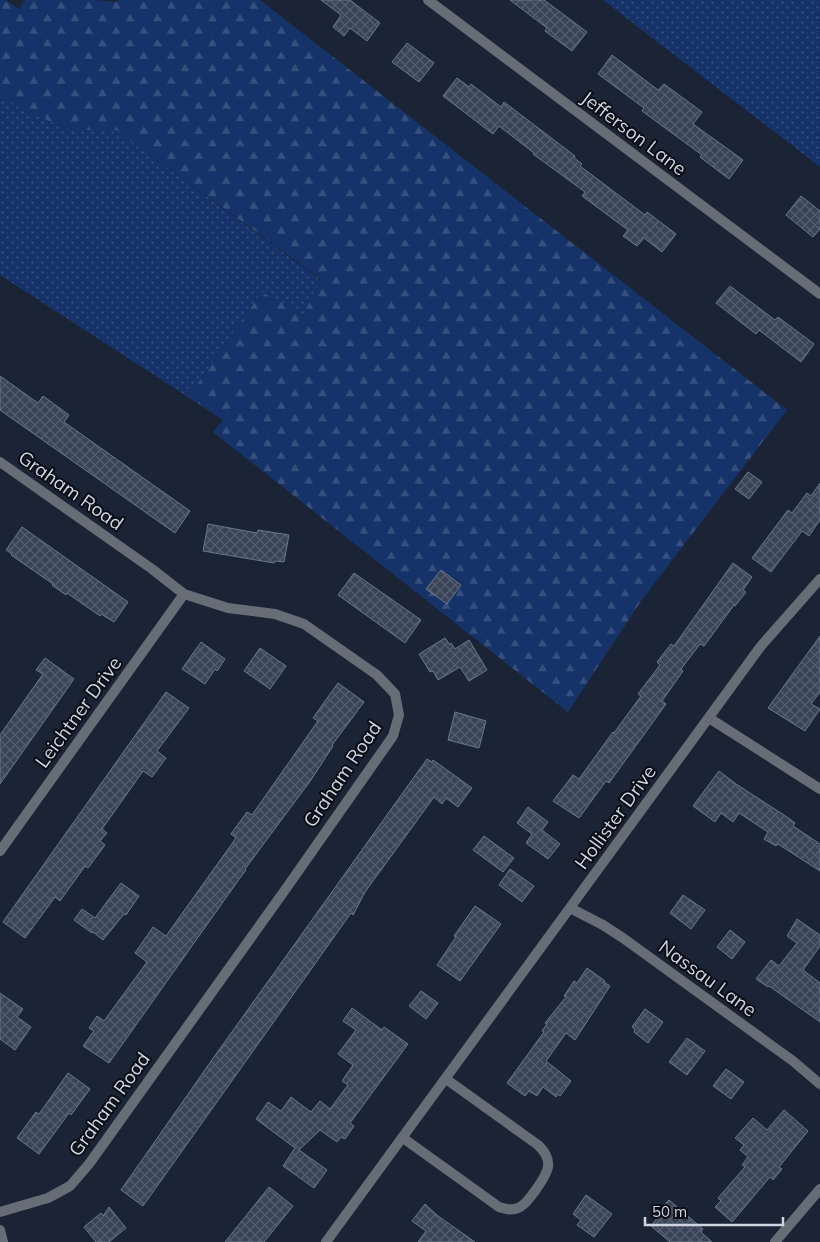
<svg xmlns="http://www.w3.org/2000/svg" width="820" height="1242" font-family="Mulish,sans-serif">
  <defs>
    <pattern id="grass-dots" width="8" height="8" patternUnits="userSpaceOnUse" patternTransform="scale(1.25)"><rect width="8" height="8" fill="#153368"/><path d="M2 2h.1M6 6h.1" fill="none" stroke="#36507d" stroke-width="1.8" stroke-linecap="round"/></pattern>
    <pattern id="forest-firs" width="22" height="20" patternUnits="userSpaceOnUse" patternTransform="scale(1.25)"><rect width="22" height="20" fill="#153368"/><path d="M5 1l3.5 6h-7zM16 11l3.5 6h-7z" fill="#36507d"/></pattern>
    <pattern id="building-cross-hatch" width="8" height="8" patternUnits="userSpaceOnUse" patternTransform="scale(1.25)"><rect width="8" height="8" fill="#394457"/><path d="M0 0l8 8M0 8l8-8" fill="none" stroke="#555e6f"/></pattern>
  </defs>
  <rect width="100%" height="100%" fill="#1a2435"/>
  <path fill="url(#grass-dots)" d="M 603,0 L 820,0 L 820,167 Z
    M 0,93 L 26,112 L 73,130 L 116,130 L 321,280 L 303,316 L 262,292 L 188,397 L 0,275 Z"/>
  <path fill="url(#forest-firs)" d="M 0,0 L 6,0 L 19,9 L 25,0 L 95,0 L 116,2 L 118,0 L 260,0 L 787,410 L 641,601 L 568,712 L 213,432 L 223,420 L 188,397 L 262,292 L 303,316 L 321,279 L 116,130 L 73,130 L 26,112 L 0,93 Z"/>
  <path fill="url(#building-cross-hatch)" stroke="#6a778c" d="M 321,0 L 350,0 L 380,23 L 367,41 L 350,28 L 344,36 L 333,27 L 341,15 Z
    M 510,0 L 544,0 L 587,32 L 572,51 L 545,31 L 547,28 Z
    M 407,43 L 434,63 L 419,82 L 392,62 Z
    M 612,55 L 658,90 L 664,84 L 702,112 L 693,124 L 743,160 L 729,179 L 700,157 L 702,155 L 642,111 L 644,108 L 598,74 Z
    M 457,78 L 469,87 L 471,84 L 501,107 L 504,102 L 575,156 L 574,158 L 582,164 L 580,166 L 645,215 L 647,212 L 676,234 L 662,252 L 644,238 L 637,246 L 623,236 L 628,230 L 582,196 L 585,192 L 533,154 L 534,153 L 499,126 L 493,134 L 443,96 Z
    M 801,196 L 820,211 L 820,229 L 813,237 L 786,215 Z
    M 730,286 L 775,320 L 778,317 L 814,344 L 801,362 L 759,330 L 756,334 L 716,303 Z
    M 0,376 L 38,403 L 43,396 L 69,415 L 64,422 L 190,511 L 175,533 L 0,410 Z
    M 748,472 L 762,482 L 749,499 L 735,489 Z
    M 820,483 L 820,520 L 809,536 L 802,531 L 771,572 L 752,558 L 788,510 L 792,513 L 807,493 L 811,496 Z
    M 208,524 L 257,533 L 258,530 L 289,535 L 284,562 L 275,561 L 274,563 L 203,551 Z
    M 22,527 L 128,602 L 114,622 L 101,614 L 100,616 L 67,593 L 66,595 L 52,585 L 53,584 L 11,555 L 12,554 L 6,550 Z
    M 733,563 L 752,577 L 743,590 L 746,592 L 735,606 L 734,605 L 704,646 L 700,644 L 681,669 L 683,671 L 662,701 L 666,704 L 609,783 L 606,781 L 579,818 L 553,801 L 573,775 L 579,779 L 613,732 L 614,733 L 641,696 L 638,694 L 660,665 L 657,662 L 671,644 L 674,646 Z
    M 441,570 L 461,585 L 447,604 L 426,589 Z
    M 354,573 L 421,620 L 405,643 L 338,595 Z
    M 820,636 L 820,692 L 811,704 L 820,709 L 805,731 L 768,708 Z
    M 445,638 L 450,645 L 451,643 L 455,649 L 469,640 L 487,670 L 469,681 L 460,667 L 438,680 L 433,671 L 430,672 L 419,654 Z
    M 201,642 L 225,659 L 217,671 L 215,669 L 205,684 L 182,669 Z
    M 260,648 L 286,666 L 270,689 L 244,671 Z
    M 45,658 L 74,679 L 0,784 L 0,735 L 43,674 L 36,670 Z
    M 338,683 L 364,702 L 332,745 L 333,746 L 311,780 L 245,869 L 246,870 L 240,878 L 109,1063 L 83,1046 L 94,1031 L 89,1028 L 97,1016 L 104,1021 L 147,962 L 135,953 L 153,927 L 166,936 L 236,838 L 231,834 L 247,812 L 252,815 L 318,721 L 313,718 Z
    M 166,692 L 189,708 L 157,751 L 166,758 L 152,777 L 143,771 L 102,829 L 107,833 L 100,841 L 105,845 L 88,868 L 85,866 L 60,901 L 55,897 L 25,938 L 3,922 Z
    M 455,712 L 486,721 L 479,748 L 448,740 Z
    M 427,759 L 432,762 L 433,760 L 472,788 L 458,807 L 446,798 L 442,804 L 434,797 L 365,892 L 353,915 L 351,913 L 143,1206 L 121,1190 L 214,1057 Z
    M 719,771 L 736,784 L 787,817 L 795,823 L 793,826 L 820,844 L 820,871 L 778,844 L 776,846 L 764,839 L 768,832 L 739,813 L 733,822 L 721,813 L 715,822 L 693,806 Z
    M 528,807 L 548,822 L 542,830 L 560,844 L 548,859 L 526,843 L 532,834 L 517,823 Z
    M 484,836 L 514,858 L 503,872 L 473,850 Z
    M 510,869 L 534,886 L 522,902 L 499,885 Z
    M 121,883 L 139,896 L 126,915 L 124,914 L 103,940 L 93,932 L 92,933 L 74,920 L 82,909 L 95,918 Z
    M 683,895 L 705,910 L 691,929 L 670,913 Z
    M 475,906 L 501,924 L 460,981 L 437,965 L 456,937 L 454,936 Z
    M 797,919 L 820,935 L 820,946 L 803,970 L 820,983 L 820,1022 L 769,986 L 768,987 L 756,979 L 771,960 L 779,966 L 797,943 L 787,936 Z
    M 730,930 L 745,942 L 732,959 L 717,947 Z
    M 587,968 L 605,981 L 604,982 L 610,986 L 575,1040 L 566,1033 L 546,1061 L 571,1081 L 560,1096 L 558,1094 L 556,1097 L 543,1087 L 537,1096 L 529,1091 L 525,1096 L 507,1083 L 544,1032 L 542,1031 L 547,1024 L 545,1023 L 566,997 L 564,996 L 574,981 L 577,983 Z
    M 421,991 L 438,1003 L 426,1019 L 409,1006 Z
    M 0,993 L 23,1009 L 17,1017 L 31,1027 L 15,1050 L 0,1039 Z
    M 352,1008 L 382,1030 L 384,1027 L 408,1044 L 350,1123 L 354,1126 L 345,1139 L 341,1137 L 337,1142 L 320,1130 L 299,1150 L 327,1170 L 314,1188 L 283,1166 L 295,1148 L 256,1119 L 268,1102 L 281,1111 L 291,1097 L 311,1112 L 320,1101 L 330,1109 L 348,1085 L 342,1081 L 353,1065 L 338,1054 L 356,1030 L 343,1021 Z
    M 645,1009 L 663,1022 L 648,1043 L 634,1032 L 635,1029 L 632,1027 Z
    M 687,1038 L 705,1051 L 687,1075 L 669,1062 Z
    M 726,1069 L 744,1082 L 731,1099 L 713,1086 Z
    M 68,1073 L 90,1089 L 71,1115 L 69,1113 L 39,1154 L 17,1138 L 36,1112 L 39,1114 Z
    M 784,1110 L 808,1131 L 779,1167 L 782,1169 L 773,1180 L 770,1177 L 732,1222 L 715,1207 L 721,1201 L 718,1198 L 745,1167 L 742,1165 L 748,1157 L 740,1150 L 744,1145 L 735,1138 L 753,1118 L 767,1130 Z
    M 269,1187 L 293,1206 L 264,1242 L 225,1242 Z
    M 586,1195 L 612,1214 L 594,1237 L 577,1225 L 581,1220 L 573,1214 Z
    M 669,1200 L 703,1229 L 701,1232 L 712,1242 L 670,1242 L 651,1226 L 661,1213 L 659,1211 Z
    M 425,1204 L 438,1216 L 475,1242 L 418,1242 L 426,1231 L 412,1221 Z
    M 109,1207 L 126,1228 L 109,1242 L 96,1242 L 84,1227 L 101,1213 L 103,1216 Z"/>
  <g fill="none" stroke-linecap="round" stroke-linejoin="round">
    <path stroke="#676d76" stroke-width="10" d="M 428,0 L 820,294
      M 0,462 L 152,569 L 184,594 L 228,608 L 275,614 L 304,624 L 377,675 L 395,694 L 399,715 L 393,736 L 285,890 L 89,1164 L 70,1186 L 48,1198 L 0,1212
      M 709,718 L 820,789
      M 0,851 L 184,594
      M 570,908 L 603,925 L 623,938 L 793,1061 L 820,1084
      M 403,1138 L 499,1207 C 506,1209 512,1211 518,1208 C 526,1205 530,1197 535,1191 C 547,1174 556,1162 538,1145 L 446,1079
      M 0,1230 L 3,1242
      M 326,1242 L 761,646 L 820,579
      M 775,1242 L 820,1189"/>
  </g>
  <g text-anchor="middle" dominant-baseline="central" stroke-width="4" stroke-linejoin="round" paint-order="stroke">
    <g font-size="19" fill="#cfd6e2" stroke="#090d15">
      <text transform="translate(634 133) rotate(37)">Jefferson Lane</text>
      <text transform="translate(71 490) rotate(35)">Graham Road</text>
      <text transform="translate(78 712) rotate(-54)">Leichtner Drive</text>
      <text transform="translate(342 774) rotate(-56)">Graham Road</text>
      <text transform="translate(615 817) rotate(-54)">Hollister Drive</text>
      <text transform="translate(708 978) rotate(36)">Nassau Lane</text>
      <text transform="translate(109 1104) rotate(-54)">Graham Road</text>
    </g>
  </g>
  <path d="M645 1217v8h138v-8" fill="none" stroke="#cfd6e2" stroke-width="2.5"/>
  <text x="652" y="1217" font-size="15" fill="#cfd6e2" stroke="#090d15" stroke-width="4" paint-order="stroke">50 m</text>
</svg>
